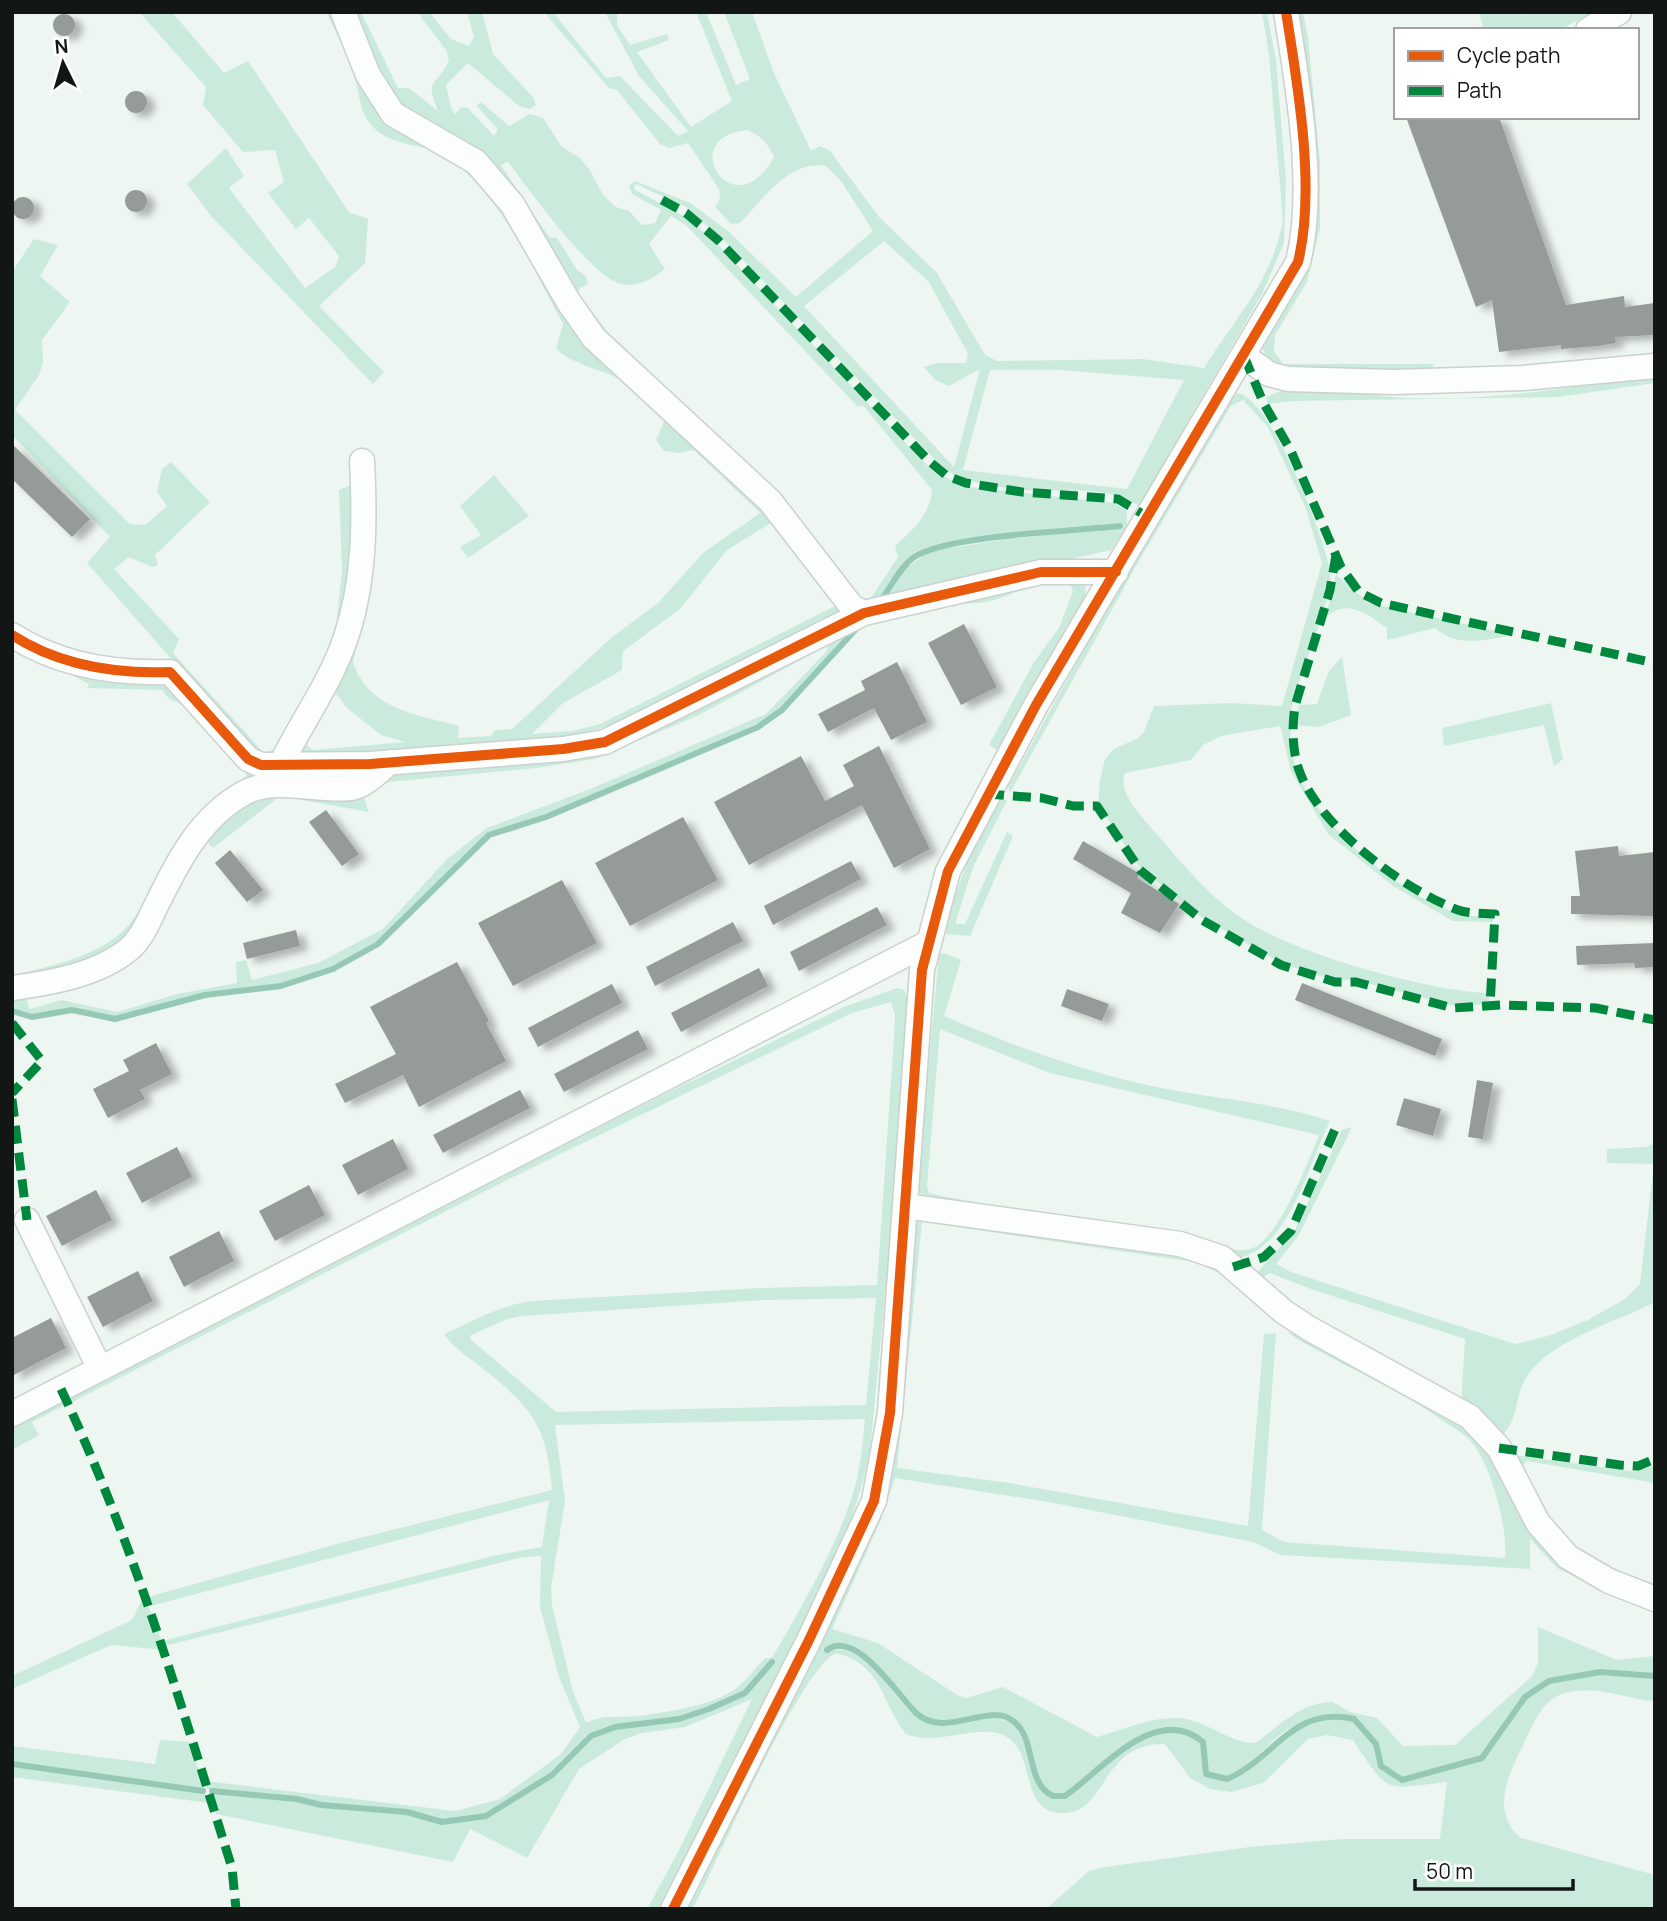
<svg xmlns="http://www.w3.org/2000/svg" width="1667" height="1921" font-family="Manrope,sans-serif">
  <defs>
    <filter id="shadow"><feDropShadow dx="8" dy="4.5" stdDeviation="3.5" flood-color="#0004"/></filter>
  </defs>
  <rect width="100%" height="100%" fill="#eef6f2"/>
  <path fill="#caeadc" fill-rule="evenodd" d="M 139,12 L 172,12 L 224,73 L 248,61 L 349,212 L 368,219 L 365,263 L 319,306 L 384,372 L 373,384 L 211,216 L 187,184 L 226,148 L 244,176 L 229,188 L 305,288 L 335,267 L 339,256 L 309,218 L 296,229 L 268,193 L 284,182 L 275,150 L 243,152 L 203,105 L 206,87 Z
    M 326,12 L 338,12 L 365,78 L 481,173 L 563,302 L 727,464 L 847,607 L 620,723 L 573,736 L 287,759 L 361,628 L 353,662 C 369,710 416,714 459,726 L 458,738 L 491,736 L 495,730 L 512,729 L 612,637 L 658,603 L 703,553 L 760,513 L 694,450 L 680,453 L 664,451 L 656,440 L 665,420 C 651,407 636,388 619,379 C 598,368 574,365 556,349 L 563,324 C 532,267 505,203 453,161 C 427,140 389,151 368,121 C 360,109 360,99 357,86 C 351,61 338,36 326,12 ZM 771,523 L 837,605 L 600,724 L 572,731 L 532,734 L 563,703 L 622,670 L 623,651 L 680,609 L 727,550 ZM 334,691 L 347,708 L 381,735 L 406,742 L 312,750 L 306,744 L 308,734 Z
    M 348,12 L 361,12 L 398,88 L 409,88 L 438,111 C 424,76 436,89 449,60 L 446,50 L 417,12 L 429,12 L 451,39 L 469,46 L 474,37 L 467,12 L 482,12 L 493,54 L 533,97 L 536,105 L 530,109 L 519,106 L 468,63 L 446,85 L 451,108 L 455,114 L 461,107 L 468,108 L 494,136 L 498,130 L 477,106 L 481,102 L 509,126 L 530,114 L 543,118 L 562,147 L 580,158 L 590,170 L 603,195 L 616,207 L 629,211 L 642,225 L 655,223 L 661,210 L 632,194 L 629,186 L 635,181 L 690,203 L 728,231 L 796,297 L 873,231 L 841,181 L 826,166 C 789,160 764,198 740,223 L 731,224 L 715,207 L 720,199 L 719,189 L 688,143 L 669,148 L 660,144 L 617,90 L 609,88 L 544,12 L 553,12 L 606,78 L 620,76 L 678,136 L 688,131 L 639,76 L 605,12 L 617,12 L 617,25 L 630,45 L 667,34 L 669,40 L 637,52 L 691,127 L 732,101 L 696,12 L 706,12 L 736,85 L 750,79 L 724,12 L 752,12 L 774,73 L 811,151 L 820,146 L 830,151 L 879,217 L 937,273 L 985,355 L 997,361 L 1143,359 L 1204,368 C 1236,317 1273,280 1283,219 L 1269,55 L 1262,12 L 1267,12 L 1276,60 L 1286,180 L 1284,243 L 1262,294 L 1139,506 C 1106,484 1062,493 1024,490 C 997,487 969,483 946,471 L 722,238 L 686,207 L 636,184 L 634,189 L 689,219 L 718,245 L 914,452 L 932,470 L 963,486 L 1114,503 L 1127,511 L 1127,527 L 1111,550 L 861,605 L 598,335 L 524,216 L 396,110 ZM 748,130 C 761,136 768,143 774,157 C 734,231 673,136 748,130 ZM 508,162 C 529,189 590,276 621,284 C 637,288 653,279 665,269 L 649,244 L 671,216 L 687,226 L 858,407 L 863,405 L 932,490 C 930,516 913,529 895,546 L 898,557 L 871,598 L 860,599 L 609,334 L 578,293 L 580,288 L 588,284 L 586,276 L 577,270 L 557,238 L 549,237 L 501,165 ZM 884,241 L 929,282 L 968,354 L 966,363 L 938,363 L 924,367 L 935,380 L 949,386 L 980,369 L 954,467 L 804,306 ZM 990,370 L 1061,370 L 1184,380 L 1127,489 L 963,470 ZM 1121,523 L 1122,527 L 1008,539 L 930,551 L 906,568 L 886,598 L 880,598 C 889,584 899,564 912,554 C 944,533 1077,528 1121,523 Z
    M 1294,12 L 1303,12 L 1308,38 L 1320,163 L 1320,228 L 1307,282 L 1275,335 L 1274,351 L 1283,364 L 1434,364 L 1431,371 L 1285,375 C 1274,365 1264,358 1261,342 L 1297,281 Z
    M 1479,12 L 1519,12 L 1521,15 L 1530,12 L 1592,12 L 1560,30 L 1484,30 Z
    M 34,239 L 58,245 L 40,276 L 70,302 L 42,340 L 43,362 L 39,375 L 15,410 L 130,524 L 145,525 L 167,506 L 157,492 L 162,469 L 171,462 L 210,502 L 155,555 L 158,565 L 152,567 L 129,557 L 114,569 L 179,639 L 173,653 L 265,754 L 274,749 L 319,681 L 344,621 L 337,616 L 342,571 L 339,490 L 361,481 C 364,530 361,588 345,636 C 330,681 300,723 276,764 L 264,761 L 253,752 L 87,563 L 110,537 L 12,435 L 12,272 Z
    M 1655,375 L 1655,383 L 1558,397 L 1292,401 L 1268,404 L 1266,398 C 1288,381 1355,393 1382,396 C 1473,405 1565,388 1655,375 Z
    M 1238,393 C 1271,398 1325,539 1330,571 C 1335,598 1295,680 1291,714 C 1289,733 1291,759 1299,777 C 1324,830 1404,899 1462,914 C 1471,917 1483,916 1493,916 L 1493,922 L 1453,921 L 1393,886 L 1328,834 L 1291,771 L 1280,726 L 1221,736 L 1203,745 L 1191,760 L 1125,773 C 1117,793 1143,818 1155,832 C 1181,862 1211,899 1246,921 C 1297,954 1428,991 1489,993 L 1489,1004 L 1454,1006 L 1356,980 L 1334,980 L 1283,964 L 1201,917 L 1141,869 L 1098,805 L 1100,780 L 1105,759 L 1114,749 L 1138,738 L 1144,732 L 1154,706 L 1232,703 L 1282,706 L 1322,563 L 1306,509 L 1268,427 L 1243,400 L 1231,406 L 1140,559 L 1010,793 L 1008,787 L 1127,571 L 1231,396 Z
    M 494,475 L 529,516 L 468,558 L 460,547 L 481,535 L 460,506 Z
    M 1049,574 L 1080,576 L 1085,584 L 1086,598 L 1000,752 L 989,745 L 1034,662 L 1059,628 L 1073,591 L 1069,583 C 1041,575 1016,595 990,601 C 980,604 968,603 957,604 L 956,596 Z
    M 1336,575 L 1369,603 L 1515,635 C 1487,639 1459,649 1435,628 L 1387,640 L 1387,628 C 1367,614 1348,598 1326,617 Z
    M 864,617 L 772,717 L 545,815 L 489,833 L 391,931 L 349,961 L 281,984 L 205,994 L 114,1017 L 72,1008 L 33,1016 L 12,1009 L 12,993 L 23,991 L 30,1009 L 61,1000 L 117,1012 L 177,994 L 237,983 L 236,962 L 246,960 L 252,980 L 318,963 L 383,929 L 447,859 L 487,828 L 590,789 L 766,714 L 826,652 L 828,645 L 699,715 L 595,759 L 536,768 L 389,782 L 362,793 L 369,812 L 280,796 L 213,848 L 203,837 L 246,802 L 391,776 L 574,755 Z
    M 1342,657 L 1351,715 L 1319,727 L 1295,725 L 1299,705 L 1317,704 L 1329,671 Z
    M 64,671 L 173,684 L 269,772 L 251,784 L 123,939 L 93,956 L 47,971 L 12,976 C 47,967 94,957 121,933 C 140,916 151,886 165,865 C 190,828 211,801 247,775 L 181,704 L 169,699 L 162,690 L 87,688 L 89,684 Z
    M 1551,703 L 1563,759 L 1554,766 L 1544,725 L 1444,746 L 1442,728 Z
    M 1001,800 L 1007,800 L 973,867 L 955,924 L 965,924 L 1007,832 L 1013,836 L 970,936 L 946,934 L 945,923 L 970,855 Z
    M 944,953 L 961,960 L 944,1016 C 1011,1045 1075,1069 1147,1085 C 1208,1099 1271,1101 1330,1121 C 1308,1164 1290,1251 1234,1259 L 926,1200 L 919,1192 L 918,1173 L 939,955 ZM 940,1029 L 1050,1073 L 1319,1135 C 1307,1164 1283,1228 1257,1246 C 1238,1259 1207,1239 1186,1235 C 1101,1217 1014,1212 929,1193 L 927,1186 Z
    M 897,988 L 904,990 L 908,999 L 905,1085 L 870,1451 C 852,1543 802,1626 760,1710 C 727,1776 696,1844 659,1909 L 647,1909 L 679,1850 L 752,1699 L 685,1727 L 642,1733 L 625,1739 L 579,1769 L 527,1858 L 470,1829 L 453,1862 L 216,1814 L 209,1793 L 297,1800 L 321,1807 L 407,1813 L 442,1823 L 486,1817 L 553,1777 L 592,1737 L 615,1728 L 680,1721 L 710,1711 L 746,1694 L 776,1662 L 771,1659 L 744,1692 L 709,1708 L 679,1718 L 615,1725 L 591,1735 L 551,1774 L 485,1814 L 442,1820 L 407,1810 L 321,1804 L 298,1797 L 207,1789 L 205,1781 L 455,1811 L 500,1799 L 561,1754 L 580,1727 L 559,1677 L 540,1607 L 541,1556 L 523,1557 L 164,1646 L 165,1650 L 111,1645 L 12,1689 L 12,1676 L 132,1620 L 144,1595 L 162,1641 L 497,1555 L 542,1547 L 549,1500 L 151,1606 L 148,1597 L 344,1542 L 552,1490 C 547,1424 531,1407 481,1367 C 468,1357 454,1348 444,1334 C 473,1321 500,1305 532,1301 L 760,1288 L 877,1285 L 894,1038 L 895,1015 L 891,1002 L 852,1013 L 517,1175 L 70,1403 L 68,1397 L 665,1094 L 844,1007 ZM 876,1298 L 866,1405 L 556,1412 L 470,1339 L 471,1335 L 507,1319 L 521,1316 L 764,1300 ZM 865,1419 C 863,1441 861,1462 856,1483 C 841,1540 801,1608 772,1658 L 766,1658 C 756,1666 749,1678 739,1686 C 718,1705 667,1712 639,1716 C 619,1718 603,1714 586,1723 L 573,1692 L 552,1605 L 551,1588 L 565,1501 L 555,1425 Z
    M 1352,1127 L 1299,1235 L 1276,1264 L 1291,1272 L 1515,1344 L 1548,1336 L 1588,1320 L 1625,1299 L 1640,1284 L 1654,1164 L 1607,1163 L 1607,1149 L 1646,1147 L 1655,1143 L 1655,1302 C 1617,1322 1549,1340 1526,1378 C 1513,1399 1521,1416 1501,1437 L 1461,1406 L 1465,1339 L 1311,1289 L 1270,1273 L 1259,1280 L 1256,1274 L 1294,1232 L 1342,1130 Z
    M 921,1218 L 1084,1239 L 1209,1262 L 1224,1275 L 1194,1262 L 922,1222 L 897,1468 L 1009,1483 L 1248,1526 L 1264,1334 L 1276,1333 L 1262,1530 L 1284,1542 L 1505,1558 C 1508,1527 1491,1464 1470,1440 C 1463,1433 1452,1427 1443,1421 C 1395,1386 1338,1365 1288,1333 L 1295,1331 L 1459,1424 L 1479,1439 L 1587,1582 L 1557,1568 L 1530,1539 L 1530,1569 L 1281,1555 L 1253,1542 L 1049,1502 L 895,1478 L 880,1522 L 832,1629 L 878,1643 L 957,1695 L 966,1698 L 1003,1687 L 1097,1737 C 1128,1729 1162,1711 1194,1721 C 1215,1728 1236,1744 1255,1743 C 1281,1725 1299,1703 1333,1702 L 1350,1712 L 1377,1718 L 1403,1746 L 1455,1745 L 1532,1676 L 1538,1663 L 1538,1627 L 1617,1660 L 1655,1656 L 1655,1675 L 1600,1671 L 1548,1679 L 1524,1696 L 1481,1757 L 1402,1778 L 1382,1765 C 1370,1712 1332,1703 1287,1730 C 1265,1744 1253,1767 1227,1777 L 1207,1772 L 1204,1741 C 1156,1701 1101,1767 1065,1794 L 1053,1795 L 1041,1785 L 1027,1740 L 1010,1717 C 987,1713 947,1727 931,1720 C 892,1704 880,1642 832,1644 L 825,1651 C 873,1640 885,1693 917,1717 C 947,1738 994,1699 1017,1730 C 1033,1750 1028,1787 1052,1798 L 1066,1797 C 1100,1773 1156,1705 1201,1743 L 1205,1775 C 1240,1791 1257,1758 1281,1738 C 1300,1723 1330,1715 1353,1721 L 1374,1745 L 1380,1767 L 1402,1781 L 1483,1759 L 1526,1698 L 1550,1682 L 1600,1674 L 1655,1678 L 1655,1701 C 1624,1699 1597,1684 1565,1693 C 1543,1699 1534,1722 1525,1741 C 1511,1770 1488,1811 1521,1838 L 1655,1875 L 1655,1909 L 1046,1909 L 1089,1871 L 1105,1867 L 1250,1847 L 1343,1839 L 1440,1839 L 1447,1782 C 1383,1789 1390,1796 1353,1740 L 1327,1735 L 1308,1739 L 1263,1783 L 1231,1792 L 1210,1789 L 1190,1778 L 1165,1744 C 1102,1743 1107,1810 1066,1813 C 1020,1816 1035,1758 1010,1739 C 983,1719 938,1748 906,1734 C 881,1702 883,1665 836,1653 C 800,1669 716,1864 693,1909 L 684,1909 L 872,1531 L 916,1224 Z
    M 64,1399 L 67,1404 L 32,1422 L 39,1435 L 12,1450 L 12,1426 Z
    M 1514,1455 L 1630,1471 L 1655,1466 L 1655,1483 L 1527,1461 L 1523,1465 C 1529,1482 1535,1500 1545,1516 C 1568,1552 1616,1570 1655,1584 L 1655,1591 C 1600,1570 1556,1552 1530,1496 C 1524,1483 1516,1469 1514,1455 Z
    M 160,1740 L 190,1742 L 204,1789 L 12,1762 L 12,1746 L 155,1764 Z
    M 12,1767 L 205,1793 L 209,1803 L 12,1777 Z"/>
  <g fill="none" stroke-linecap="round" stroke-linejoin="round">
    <path stroke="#95c9b4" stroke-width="6" d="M 881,600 C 891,587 900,567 914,557 C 947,535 1075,531 1120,526
      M 12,1011 L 32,1017 L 72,1010 L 115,1019 L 205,995 L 281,986 L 333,969 L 378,944 L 489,835 L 546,817 L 758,727 L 782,710 L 857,628
      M 827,1650 C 856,1628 898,1696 916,1713 C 944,1739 985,1704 1010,1719 C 1038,1735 1024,1783 1053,1796 L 1065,1796 C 1101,1771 1156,1702 1203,1742 L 1206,1774 L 1227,1779 C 1275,1759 1292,1705 1354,1719 L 1376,1744 L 1381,1766 L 1402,1780 L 1482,1758 L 1525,1697 L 1549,1681 L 1600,1672 L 1655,1676
      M 12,1764 L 203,1791
      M 212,1791 L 297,1799 L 321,1805 L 407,1812 L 442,1822 L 486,1816 L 552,1775 L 591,1736 L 615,1727 L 679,1719 L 709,1709 L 745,1693 L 772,1662"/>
  </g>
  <path fill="#959b98" filter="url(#shadow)" d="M53 25a11 11 0 1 1 22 0a11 11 0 1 1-22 0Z
    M125 102a11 11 0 1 1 22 0a11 11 0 1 1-22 0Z
    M 1406,117 L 1499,117 L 1566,305 L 1624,296 L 1625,307 L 1655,303 L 1655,335 L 1615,337 L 1616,343 L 1598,346 L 1561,349 L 1561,345 L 1499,352 L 1492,300 L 1476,307 Z
    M125 201a11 11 0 1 1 22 0a11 11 0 1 1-22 0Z
    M12 208a11 11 0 1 1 22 0a11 11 0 1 1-22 0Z
    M 12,444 L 90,519 L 72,537 L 12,479 Z
    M 964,624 L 997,687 L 961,705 L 928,643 Z
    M 897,662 L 927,722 L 891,740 L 874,708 L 828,732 L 818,714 L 865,690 L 861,681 Z
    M 879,746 L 930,849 L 894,868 L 862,805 L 749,865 L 714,802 L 801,756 L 825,801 L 854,786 L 843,765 Z
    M 326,810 L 359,854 L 342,866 L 309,822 Z
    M 683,817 L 718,880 L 630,926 L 595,863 Z
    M 1083,841 L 1140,874 L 1137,878 L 1179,904 L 1160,933 L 1121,913 L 1131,893 L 1073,859 Z
    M 1618,846 L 1619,856 L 1655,852 L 1655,916 L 1571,914 L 1571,896 L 1580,896 L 1575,851 Z
    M 230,850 L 263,890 L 247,902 L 215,863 Z
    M 851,861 L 861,879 L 773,925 L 764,906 Z
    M 562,880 L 597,943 L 513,986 L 478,923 Z
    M 877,907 L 887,925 L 799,971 L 790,952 Z
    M 733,922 L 743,941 L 655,986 L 646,967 Z
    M 296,930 L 300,946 L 247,959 L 243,943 Z
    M 1655,943 L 1655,967 L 1635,968 L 1634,963 L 1577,965 L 1576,946 Z
    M 457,962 L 489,1021 L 486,1023 L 506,1061 L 419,1107 L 403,1075 L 345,1103 L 335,1084 L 396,1054 L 370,1007 Z
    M 759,968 L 768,986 L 681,1032 L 671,1013 Z
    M 1302,983 L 1442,1039 L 1435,1056 L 1295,1000 Z
    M 612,984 L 622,1003 L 538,1047 L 528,1028 Z
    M 1067,989 L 1109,1004 L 1102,1021 L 1061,1006 Z
    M 638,1030 L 648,1049 L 564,1092 L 554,1074 Z
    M 156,1043 L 172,1074 L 140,1090 L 145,1099 L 108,1118 L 93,1089 L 129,1071 L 123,1060 Z
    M 1477,1080 L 1493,1083 L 1483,1139 L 1468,1137 Z
    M 520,1090 L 530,1108 L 443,1153 L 433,1135 Z
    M 1404,1098 L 1441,1109 L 1433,1136 L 1396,1125 Z
    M 393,1139 L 408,1169 L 358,1195 L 342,1165 Z
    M 177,1147 L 192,1177 L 142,1203 L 126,1173 Z
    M 309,1185 L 325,1215 L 275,1241 L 259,1211 Z
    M 96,1190 L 112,1220 L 62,1246 L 46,1216 Z
    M 219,1231 L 234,1261 L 184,1287 L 169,1257 Z
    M 138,1271 L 153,1301 L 103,1327 L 87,1297 Z
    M 51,1318 L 66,1348 L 12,1376 L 12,1338 Z"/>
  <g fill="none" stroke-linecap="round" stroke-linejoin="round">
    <defs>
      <path id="minor" d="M 343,12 L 368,75 L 393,114 L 476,162 L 512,204 L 568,301 L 594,338 L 770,501 L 852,607 L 864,613
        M 1588,30 L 1619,12
        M 1244,356 L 1269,374 L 1288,379 L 1394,382 L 1523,378 L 1655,366
        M 12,635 C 60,666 115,674 170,672 L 248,759 L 261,765 L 370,764 L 563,749 L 605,742 L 864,613 L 1041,572 L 1116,572
        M 280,766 C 301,723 331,682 346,637 C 365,581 365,519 362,461
        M 12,988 C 50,983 97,975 128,950 C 143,938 150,917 159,900 C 179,859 202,816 244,793 C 276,776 316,792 350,788 C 364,787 379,771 390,762
        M 905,1206 L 1180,1244 L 1222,1258 L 1284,1312 L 1310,1329 L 1470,1417 L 1499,1448 L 1538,1523 L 1568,1557 L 1609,1581 L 1655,1599
        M 27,1220 L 100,1369
        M 12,1414 L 926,944
        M 673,1909 L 809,1640 L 874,1501 L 890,1413 L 922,970 L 948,871 L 1036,705 L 1298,262 C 1316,190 1298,86 1286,12"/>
    </defs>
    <use href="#minor" stroke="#cbd1ce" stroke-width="27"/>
    <use href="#minor" stroke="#fcfefd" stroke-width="24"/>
    <path stroke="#00873e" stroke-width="9" stroke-dasharray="18 9" stroke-linecap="butt" d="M 662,200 L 686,213 L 719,241 L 929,461 L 947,476 L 966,483 L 1022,492 L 1118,499 L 1146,516
      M 1244,356 L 1263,402 L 1291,451 L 1341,567 L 1359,592 L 1381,603 L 1655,663
      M 1336,555 L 1330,590 L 1295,706 C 1292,726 1292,750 1299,770 C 1318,826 1404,890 1458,910 C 1469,914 1484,913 1495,914 L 1490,1006
      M 986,794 L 1042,798 L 1073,806 L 1097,806 L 1140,870 L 1202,920 L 1281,965 L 1335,982 L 1356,982 L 1453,1008 L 1501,1005 L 1596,1008 L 1655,1020
      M 12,1023 L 42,1061 L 12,1093
      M 12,1099 L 27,1220
      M 1233,1267 L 1264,1257 L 1291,1231 L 1336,1127
      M 61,1389 C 134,1543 181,1705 232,1868 L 236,1909
      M 1499,1448 L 1620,1465 L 1638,1466 L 1655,1459"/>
    <defs>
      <path id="cycleway" d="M 12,635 C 60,666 115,674 170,672 L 248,759 L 261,765 L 370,764 L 563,749 L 605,742 L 864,613 L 1041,572 L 1116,572
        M 673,1909 L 809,1640 L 874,1501 L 890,1413 L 922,970 L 948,871 L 1036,705 L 1298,262 C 1316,190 1298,86 1286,12"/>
    </defs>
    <use href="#cycleway" stroke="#fff" stroke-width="15"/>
    <use href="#cycleway" stroke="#e8590c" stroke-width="10"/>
  </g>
  <rect width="1667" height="1921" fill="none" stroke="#121715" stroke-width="28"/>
  <rect x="1394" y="28" width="245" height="91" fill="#ffffff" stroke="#a0a2a1" stroke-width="2"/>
  <rect x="1408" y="51" width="35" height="10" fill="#e8590c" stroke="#a0a2a1" stroke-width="2"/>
  <text x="1457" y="63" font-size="21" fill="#121715">Cycle path</text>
  <rect x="1408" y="86" width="35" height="10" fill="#00873e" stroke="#a0a2a1" stroke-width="2"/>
  <text x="1457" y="98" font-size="21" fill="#121715">Path</text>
  <g transform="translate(63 63) rotate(355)" stroke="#ffffff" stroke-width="5" paint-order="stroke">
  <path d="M0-5L12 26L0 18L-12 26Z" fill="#121715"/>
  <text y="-10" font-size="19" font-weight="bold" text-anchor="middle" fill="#121715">N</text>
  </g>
  <path d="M1415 1879v10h158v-10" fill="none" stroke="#121715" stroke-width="3.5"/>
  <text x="1426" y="1879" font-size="21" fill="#121715" stroke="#ffffff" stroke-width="5" paint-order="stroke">50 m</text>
</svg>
